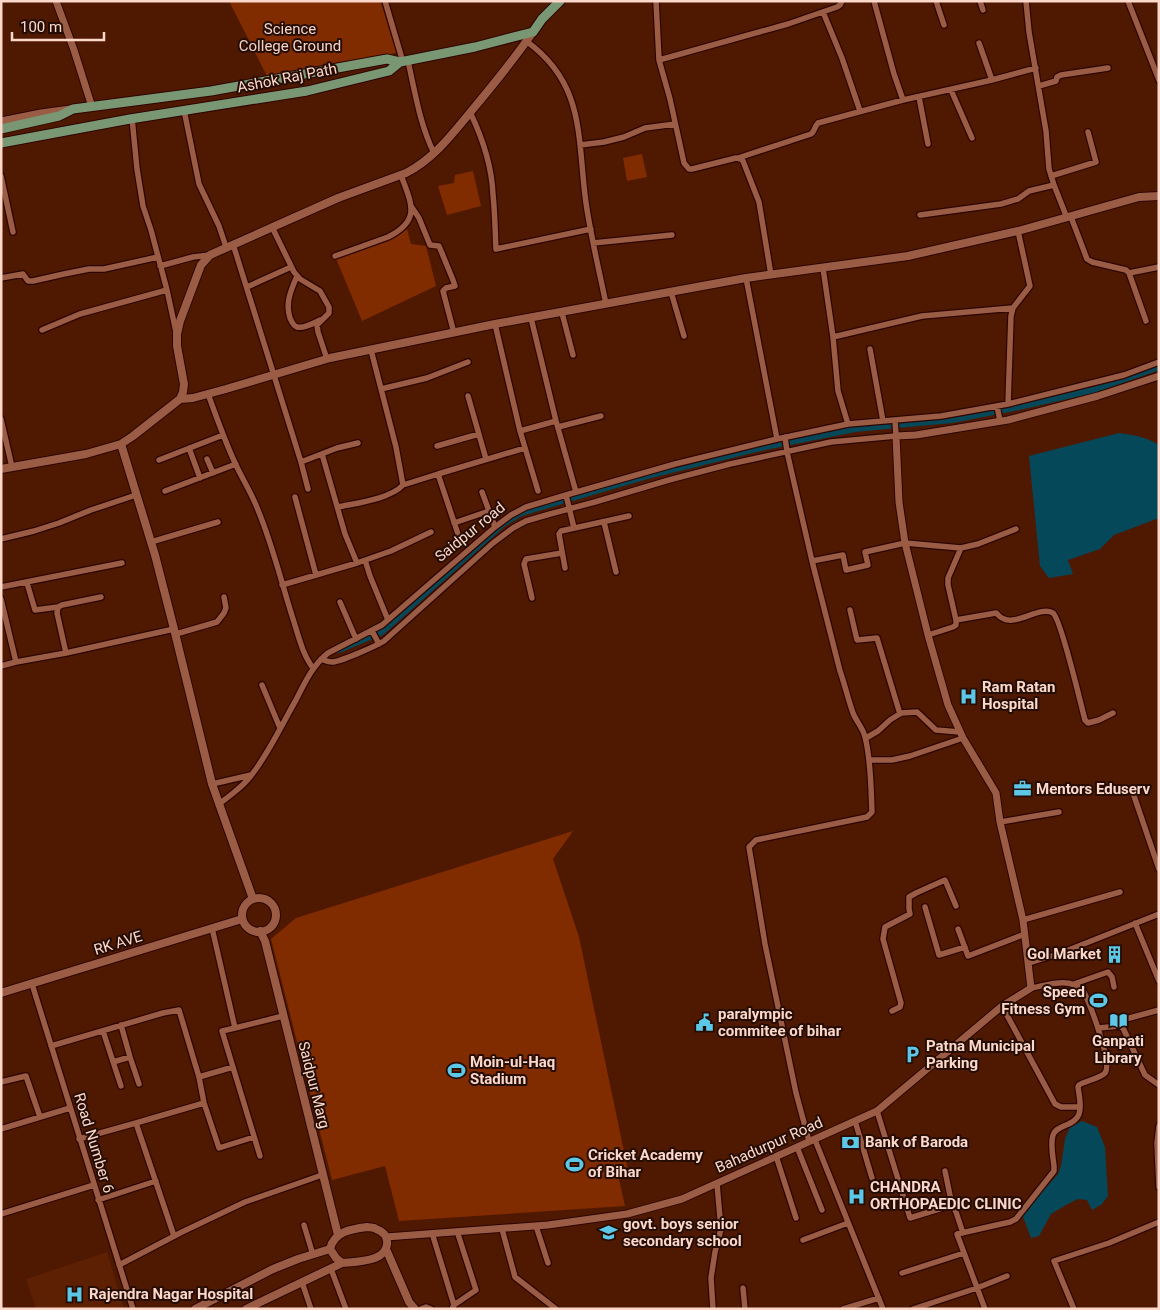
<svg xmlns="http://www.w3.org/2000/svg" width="1160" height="1310" font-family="Roboto,sans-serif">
  <rect width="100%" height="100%" fill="#4f1901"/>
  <path fill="#5e2003" d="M 107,1252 L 124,1309 L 36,1309 L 26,1279 Z"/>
  <path fill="#812b00" d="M 229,1 L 381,1 L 389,28 L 398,52 L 355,64 L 269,80 Z
    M 642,154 L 647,177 L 627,181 L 623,158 Z
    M 473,171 L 481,206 L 447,215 L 438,186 L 454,183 L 455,175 Z
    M 407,229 L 411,244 L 426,246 L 436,286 L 362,321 L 335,256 Z
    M 573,831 L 553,859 L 579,937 L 629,1175 L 619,1179 L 625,1206 L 399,1221 L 385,1166 L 332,1180 L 271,939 L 296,918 Z"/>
  <path fill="#04485a" d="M 1119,433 C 1133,435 1147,437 1159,445 L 1159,518 L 1114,535 L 1100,549 L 1068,560 L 1073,574 L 1049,578 L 1040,566 L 1029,456 Z
    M 1082,1121 L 1097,1127 L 1105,1147 L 1108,1196 L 1102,1204 L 1092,1210 L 1087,1200 L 1078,1199 L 1066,1205 L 1051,1214 L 1039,1236 L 1031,1238 L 1022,1214 L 1058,1174 L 1061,1166 L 1065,1139 L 1070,1127 Z"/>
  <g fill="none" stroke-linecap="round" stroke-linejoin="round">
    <path stroke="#04485a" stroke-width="6" d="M 339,650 L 382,632 L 503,524 L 521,513 L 647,476 L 756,449 L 855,429 L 952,420 L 1019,407 L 1097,389 L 1159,367"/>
    <defs>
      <path id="minor" d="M 385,1 L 403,62
        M 656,1 L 659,60 L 670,99 L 684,163 L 689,169 L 692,169 L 736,158 L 741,159 L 743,161 L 759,202 L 771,275
        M 936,1 L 944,25
        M 980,1 L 983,10
        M 1026,1 L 1029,32 L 1046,131 L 1049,169 L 1054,185 L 1067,218
        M 1128,1 L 1159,80
        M 823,12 L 842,58 L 860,111
        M 526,41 C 586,84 577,138 586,203 C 591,237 599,270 606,304
        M 979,43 L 992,80
        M 659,60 L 788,24 L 837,7 L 840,5 L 842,1
        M 408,61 C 415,92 420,125 434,153
        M 1039,86 L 1056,81 L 1057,77 L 1061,75 L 1108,68
        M 951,90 L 972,138
        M 919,97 L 928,144
        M 903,100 L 992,80 L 1036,68
        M 184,110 L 199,184 L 219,226 L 226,247
        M 470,112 C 482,137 492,168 493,195 C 495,213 495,231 496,249 L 591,229
        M 132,118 L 137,169 L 143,206 L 151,230 L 167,290 L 176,332
        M 580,145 L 604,142 L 624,137 L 645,128 L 675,124
        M 738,158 L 811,134 C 815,131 814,127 818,123 L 903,100 L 894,74 L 874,1
        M 1,176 L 13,232
        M 1051,176 L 1096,162 L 1088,132
        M 411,206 L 419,218 L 430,245 L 439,246 L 453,280 L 455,286 L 446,288 L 443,291 L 454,333
        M 920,215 L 1001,204 L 1018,199 L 1029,191 L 1054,185
        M 1071,217 L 1087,259 L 1092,262 L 1126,270 L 1129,273 L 1146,321
        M 272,227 L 294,272 L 300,279 L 320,291 L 329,307 L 329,313 L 317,325 L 318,332 L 327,359
        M 593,243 L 672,235
        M 233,244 L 301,462 L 308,489
        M 335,256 L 388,237 C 422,220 411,203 401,175
        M 160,266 L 193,257 L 210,255
        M 823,268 L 833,337 L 838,391 L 848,424
        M 1129,273 L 1159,267
        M 297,276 C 291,290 285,303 290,318 C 292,322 293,326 297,327 C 304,329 314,323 320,320
        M 1,278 L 23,274 L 28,281 L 33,281 L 64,274 L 89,269 L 104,269 L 158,257
        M 746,278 L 777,439
        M 247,287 L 291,267
        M 671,292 L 684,336
        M 562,313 L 573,355
        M 531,318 L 556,421 L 576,492
        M 495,324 L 520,431 L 538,491
        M 42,330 L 80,314 L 167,290
        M 833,337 L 922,316 L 1013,308
        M 870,349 L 883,421
        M 371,350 L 396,447 L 403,485 L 438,474
        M 381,389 L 427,378 L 468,362
        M 208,394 C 217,418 225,442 236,465 C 243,480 252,494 258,510 C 273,546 282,585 294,622 C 299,638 303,655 313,668
        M 468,396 L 486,459
        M 1008,404 L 1011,316 L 1013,308 L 1030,286 L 1018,231
        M 997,406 L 1000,421
        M 1,419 L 12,467
        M 895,420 L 896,435
        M 558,427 L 601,416
        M 520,431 L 556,421
        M 785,437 L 787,452 L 812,561 L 840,671 C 845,685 848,699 853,713 C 856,721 863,728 865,737 C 871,759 871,789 872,812 L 867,817 L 756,840 L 749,847 L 765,944 L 796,1093 L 809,1141
        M 437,446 L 479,434
        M 189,448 L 200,478
        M 322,454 L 345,534 L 357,563
        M 207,459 L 213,473
        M 159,460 L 223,435
        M 301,462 L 337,448 L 358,443
        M 165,491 L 236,464
        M 482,492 L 495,527
        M 566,495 L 574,528
        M 295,497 L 316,575
        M 338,507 C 357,503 390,499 403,485
        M 604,522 L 616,572
        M 454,523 L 489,511
        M 458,534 L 438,474 L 525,448
        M 1,539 L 34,531 L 59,523 L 91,510 L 136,495
        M 151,542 L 218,522
        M 365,560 L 370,576 L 388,620
        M 812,561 L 843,555 L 846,570 L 868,565 L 865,552 L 905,543 L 961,548 L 978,544 L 1016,529
        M 565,568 L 559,534 L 561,531 L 629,516
        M 27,583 L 35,610 L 58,607
        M 282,585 L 357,563 L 391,551 L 431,532
        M 1,587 L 122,563
        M 532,598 L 524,564 L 526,559 L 562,553
        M 1,599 L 16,662 L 1,666
        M 340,602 L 356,639
        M 850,610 L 857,640 L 877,638 L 900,714
        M 956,620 L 996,613 C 998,614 999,617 1002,618 C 1016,627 1040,605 1053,613 C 1061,619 1081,705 1085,720 L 1088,723 L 1099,720 L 1113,713
        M 372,631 L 379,644
        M 176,634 L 217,622 L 224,613 L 226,608 L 224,597
        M 928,635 L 953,627 L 956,625 L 956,620 L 948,585 L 948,578 L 961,548
        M 66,653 L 57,613 L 58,607 L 62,605 L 101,597
        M 321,659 C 324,660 328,662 332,662 C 340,662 376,646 384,641 L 493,543 L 513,528 L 526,521 L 550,514 L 595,502 L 669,480 L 730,464 L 831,442 L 896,436
        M 16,662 L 66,653 L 174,629
        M 262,685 L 280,728
        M 866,738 L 878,731 L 890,720 L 901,713 L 917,712 L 936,730 L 960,732
        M 869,760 L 892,760 L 910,756 L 963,738
        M 212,784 L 251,775
        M 1133,793 L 1159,869
        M 219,804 C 231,795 245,785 253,773 C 270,751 282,724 296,700 C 305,682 313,665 328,653 L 382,625 L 495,527 L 511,515 L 526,507 L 566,495 L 675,464 L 777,439 L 848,424 L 941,416 L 1008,404 L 1124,375 L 1159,362
        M 1000,822 L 1059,812
        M 925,907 L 939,955 L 965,947
        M 1023,920 L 1120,892
        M 1135,923 L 1159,981
        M 212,928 L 235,1028 L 222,1031 L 260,1156
        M 958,929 L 968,956 L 1025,934
        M 1029,963 L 1061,953 L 1159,914
        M 32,984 L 133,1309
        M 1074,984 L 1108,972 L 1112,977 L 1114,987
        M 1002,1006 L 1055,1104 L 1061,1107 L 1080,1107
        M 892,1011 L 900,1007 L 901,1003 L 883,939 L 885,927 L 910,914 L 909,909 L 909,897 L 916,893 L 945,880 L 956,906
        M 121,1025 L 130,1057 L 139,1084
        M 1119,1026 L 1126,1019 L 1159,1010
        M 235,1028 L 283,1016
        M 1098,1028 L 1119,1026 L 1123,1028 L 1145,1075 L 1159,1085
        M 103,1031 L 121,1086
        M 51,1046 L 163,1013 L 179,1010 L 199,1077
        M 113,1062 L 130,1057
        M 233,1067 L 199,1077 L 204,1103 L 219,1148 L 254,1137
        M 1,1082 L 26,1076 L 40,1117
        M 877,1111 L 910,1218 L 952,1205 L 945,1171
        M 855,1121 L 872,1178
        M 136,1123 L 204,1103
        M 1159,1126 L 1157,1143 L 1159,1187
        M 1,1129 L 70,1108
        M 79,1139 L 136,1123 L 174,1236
        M 815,1140 L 883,1309
        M 797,1147 L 822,1210
        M 776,1156 L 796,1218
        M 98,1200 L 156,1181
        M 952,1205 L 956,1212 L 963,1233
        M 1,1214 L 94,1185
        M 304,1225 L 313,1255
        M 536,1226 L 548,1263
        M 502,1229 L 515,1277 L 556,1309
        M 432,1233 L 454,1305
        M 803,1240 L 848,1223
        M 119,1265 L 182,1232 L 245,1202 L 322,1175
        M 331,1269 L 346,1309
        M 902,1273 L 964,1253
        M 302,1282 L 311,1309
        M 743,1288 L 745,1309
        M 421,1309 L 426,1307 L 431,1309
        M 452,1309 L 454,1305 L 476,1290 L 457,1231
        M 713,1309 L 711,1278 L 715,1252 L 721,1229 L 717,1184
        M 843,1309 L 879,1298
        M 913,1309 L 977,1288 L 1007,1276
        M 985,1309 L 957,1234 L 1010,1222 L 1016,1219 L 1054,1171 L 1054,1166 C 1053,1157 1050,1144 1053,1135 C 1056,1125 1075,1126 1079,1114 C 1082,1106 1079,1095 1078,1087 L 1079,1085 C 1085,1081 1101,1078 1105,1073 C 1113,1063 1089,1002 1083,990 C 1069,977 1048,985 1031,988
        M 1074,1309 L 1054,1261 L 1109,1243 L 1159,1222"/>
      <path id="tertiary" d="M 56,1 L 74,50 L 92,107
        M 1,121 L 41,113 L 70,109
        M 386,1237 L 548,1225 L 627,1214 L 682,1199 L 877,1111 L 1002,1006 L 1031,988 L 1023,920 L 1000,822 L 996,793 L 963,738 L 948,705 L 928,635 L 905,543 L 899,502 L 896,436 L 916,435 L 1008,420 L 1098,396 L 1159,376"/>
      <path id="secondary" d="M 180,399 L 193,398 L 226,389 L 330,358 L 495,324 L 746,278 L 908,256 L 1018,231 L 1139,197 L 1159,196
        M 121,444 L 155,555 L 174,629 L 212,784 L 253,899
        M 1,469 L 86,454 L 121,444 L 133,436 L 180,399 L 183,392 L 184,384 L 177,346 L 177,334 L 180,321 L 201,265 L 210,255 L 338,198 L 406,173 C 435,158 453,133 473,109 C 494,84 514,59 533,32
        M242 915a17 17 0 1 1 34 0a17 17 0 1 1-34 0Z
        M 260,931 L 265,941 L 338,1235
        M 1,993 L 242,919
        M 368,1227 C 371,1228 374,1227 376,1229 C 393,1235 389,1253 375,1258 C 364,1262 353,1262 342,1263 L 336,1258 L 330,1249 C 334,1231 352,1229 368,1227 Z
        M 386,1249 L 409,1302 L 415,1309
        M 195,1309 L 273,1269 L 298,1259 L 330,1249
        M 246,1309 L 342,1263"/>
      <path id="primary" d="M 1,129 L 59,116 L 73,109 L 211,91 L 387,59 L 400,62
        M 1,143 L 130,119 L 307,91 L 389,71 L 400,62 L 475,47 L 533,32 L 542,19 L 560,1"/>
    </defs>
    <use href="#minor" stroke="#2d0500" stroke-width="8"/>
    <use href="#tertiary" stroke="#2d0500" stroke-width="9"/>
    <use href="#secondary" stroke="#2d0500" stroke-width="10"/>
    <use href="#primary" stroke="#2d0500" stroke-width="11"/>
    <use href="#minor" stroke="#9a5c45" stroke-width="5.5"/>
    <use href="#tertiary" stroke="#9a5c45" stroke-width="7"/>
    <use href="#secondary" stroke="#9a5c45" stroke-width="8"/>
    <use href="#primary" stroke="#7a9774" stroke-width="9"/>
  </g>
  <defs>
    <symbol id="hospital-bare" viewBox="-9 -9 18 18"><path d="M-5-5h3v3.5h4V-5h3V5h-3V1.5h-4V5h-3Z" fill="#5dc7e8" stroke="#250d05" stroke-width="2.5" paint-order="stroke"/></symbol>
    <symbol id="office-bare" viewBox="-9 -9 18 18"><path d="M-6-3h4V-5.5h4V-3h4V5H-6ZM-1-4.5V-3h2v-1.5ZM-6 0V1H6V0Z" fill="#5dc7e8" stroke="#250d05" stroke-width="2.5" paint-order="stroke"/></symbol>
    <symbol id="building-bare" viewBox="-9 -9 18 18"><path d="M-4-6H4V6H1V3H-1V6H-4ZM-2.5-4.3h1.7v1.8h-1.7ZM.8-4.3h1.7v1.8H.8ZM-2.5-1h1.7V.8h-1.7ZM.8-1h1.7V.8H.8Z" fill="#5dc7e8" stroke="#250d05" stroke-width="2.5" paint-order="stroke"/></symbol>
    <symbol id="stadium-bare" viewBox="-9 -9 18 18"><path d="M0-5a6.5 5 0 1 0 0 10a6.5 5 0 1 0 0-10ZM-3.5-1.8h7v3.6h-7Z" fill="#5dc7e8" stroke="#250d05" stroke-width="2.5" paint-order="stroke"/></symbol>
    <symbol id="library-bare" viewBox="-9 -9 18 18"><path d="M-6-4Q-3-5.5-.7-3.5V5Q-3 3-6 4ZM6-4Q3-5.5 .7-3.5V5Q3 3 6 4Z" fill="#5dc7e8" stroke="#250d05" stroke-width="2.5" paint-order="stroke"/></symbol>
    <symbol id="civic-bare" viewBox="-9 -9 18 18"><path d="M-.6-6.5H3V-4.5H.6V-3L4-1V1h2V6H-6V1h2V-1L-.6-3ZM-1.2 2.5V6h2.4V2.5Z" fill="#5dc7e8" stroke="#250d05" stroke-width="2.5" paint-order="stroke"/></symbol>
    <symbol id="parking-bare" viewBox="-9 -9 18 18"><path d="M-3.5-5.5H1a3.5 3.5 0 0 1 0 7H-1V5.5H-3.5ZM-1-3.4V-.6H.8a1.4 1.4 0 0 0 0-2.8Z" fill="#5dc7e8" stroke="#250d05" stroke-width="2.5" paint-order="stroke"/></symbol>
    <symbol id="bank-bare" viewBox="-9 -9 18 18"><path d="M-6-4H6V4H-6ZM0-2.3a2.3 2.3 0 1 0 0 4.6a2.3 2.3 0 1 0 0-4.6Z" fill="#5dc7e8" stroke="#250d05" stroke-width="2.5" paint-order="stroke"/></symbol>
    <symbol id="school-bare" viewBox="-9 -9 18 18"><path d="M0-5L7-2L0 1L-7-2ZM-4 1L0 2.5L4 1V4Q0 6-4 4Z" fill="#5dc7e8" stroke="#250d05" stroke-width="2.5" paint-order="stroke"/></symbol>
  </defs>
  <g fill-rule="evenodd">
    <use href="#hospital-bare" x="956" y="684" width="25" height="25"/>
    <use href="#office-bare" x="1010" y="776" width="25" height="25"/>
    <use href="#building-bare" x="1102" y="942" width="25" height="25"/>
    <use href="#stadium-bare" x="1086" y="988" width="25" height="25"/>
    <use href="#library-bare" x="1106" y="1008" width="25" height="25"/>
    <use href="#civic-bare" x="692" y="1010" width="25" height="25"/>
    <use href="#parking-bare" x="900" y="1042" width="25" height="25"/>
    <use href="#stadium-bare" x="444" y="1058" width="25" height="25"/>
    <use href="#bank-bare" x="838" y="1130" width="25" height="25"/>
    <use href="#stadium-bare" x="562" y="1152" width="25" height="25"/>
    <use href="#hospital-bare" x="844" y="1184" width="25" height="25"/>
    <use href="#school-bare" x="596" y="1220" width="25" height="25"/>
    <use href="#hospital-bare" x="62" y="1282" width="25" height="25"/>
  </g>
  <g text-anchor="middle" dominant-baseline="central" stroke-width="4" stroke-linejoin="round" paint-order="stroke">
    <g font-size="15" fill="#f3d2c7" stroke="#250d05">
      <text x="290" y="29">Science<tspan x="290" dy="17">College Ground</tspan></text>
    </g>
    <g font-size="15" fill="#fcd8cb" stroke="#250d05">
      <text transform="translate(287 78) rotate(-11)">Ashok Raj Path</text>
      <text transform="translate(470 532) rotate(-39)">Saidpur road</text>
      <text transform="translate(118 943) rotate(-17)">RK AVE</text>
      <text transform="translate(314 1085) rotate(76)">Saidpur Marg</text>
      <text transform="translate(94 1143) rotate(73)">Road Number 6</text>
      <text transform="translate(769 1145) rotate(-24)">Bahadurpur Road</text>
    </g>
    <g font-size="15" font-weight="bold" fill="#fcd8cb" stroke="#250d05" text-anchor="start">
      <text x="982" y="687">Ram Ratan<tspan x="982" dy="17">Hospital</tspan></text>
      <text x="1036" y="789">Mentors Eduserv</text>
      <text x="1101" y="954" text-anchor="end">Gol Market</text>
      <text x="1085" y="992" text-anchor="end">Speed<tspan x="1085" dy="17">Fitness Gym</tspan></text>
      <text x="718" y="1014">paralympic<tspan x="718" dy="17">commitee of bihar</tspan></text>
      <text x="1118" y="1041" text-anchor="middle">Ganpati<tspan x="1118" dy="17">Library</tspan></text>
      <text x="926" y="1046">Patna Municipal<tspan x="926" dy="17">Parking</tspan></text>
      <text x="470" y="1062">Moin-ul-Haq<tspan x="470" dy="17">Stadium</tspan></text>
      <text x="865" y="1142">Bank of Baroda</text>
      <text x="588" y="1155">Cricket Academy<tspan x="588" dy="17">of Bihar</tspan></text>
      <text x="870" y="1187">CHANDRA<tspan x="870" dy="17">ORTHOPAEDIC CLINIC</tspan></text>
      <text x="623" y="1224">govt. boys senior<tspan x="623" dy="17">secondary school</tspan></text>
      <text x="89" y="1294">Rajendra Nagar Hospital</text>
    </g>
  </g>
  <rect width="1160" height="1310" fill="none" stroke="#fcd8cb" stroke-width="5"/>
  <path d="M12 32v8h92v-8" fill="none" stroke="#fcd8cb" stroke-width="2.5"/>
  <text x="20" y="32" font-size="15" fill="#fcd8cb" stroke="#250d05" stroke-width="4" paint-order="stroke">100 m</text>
</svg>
